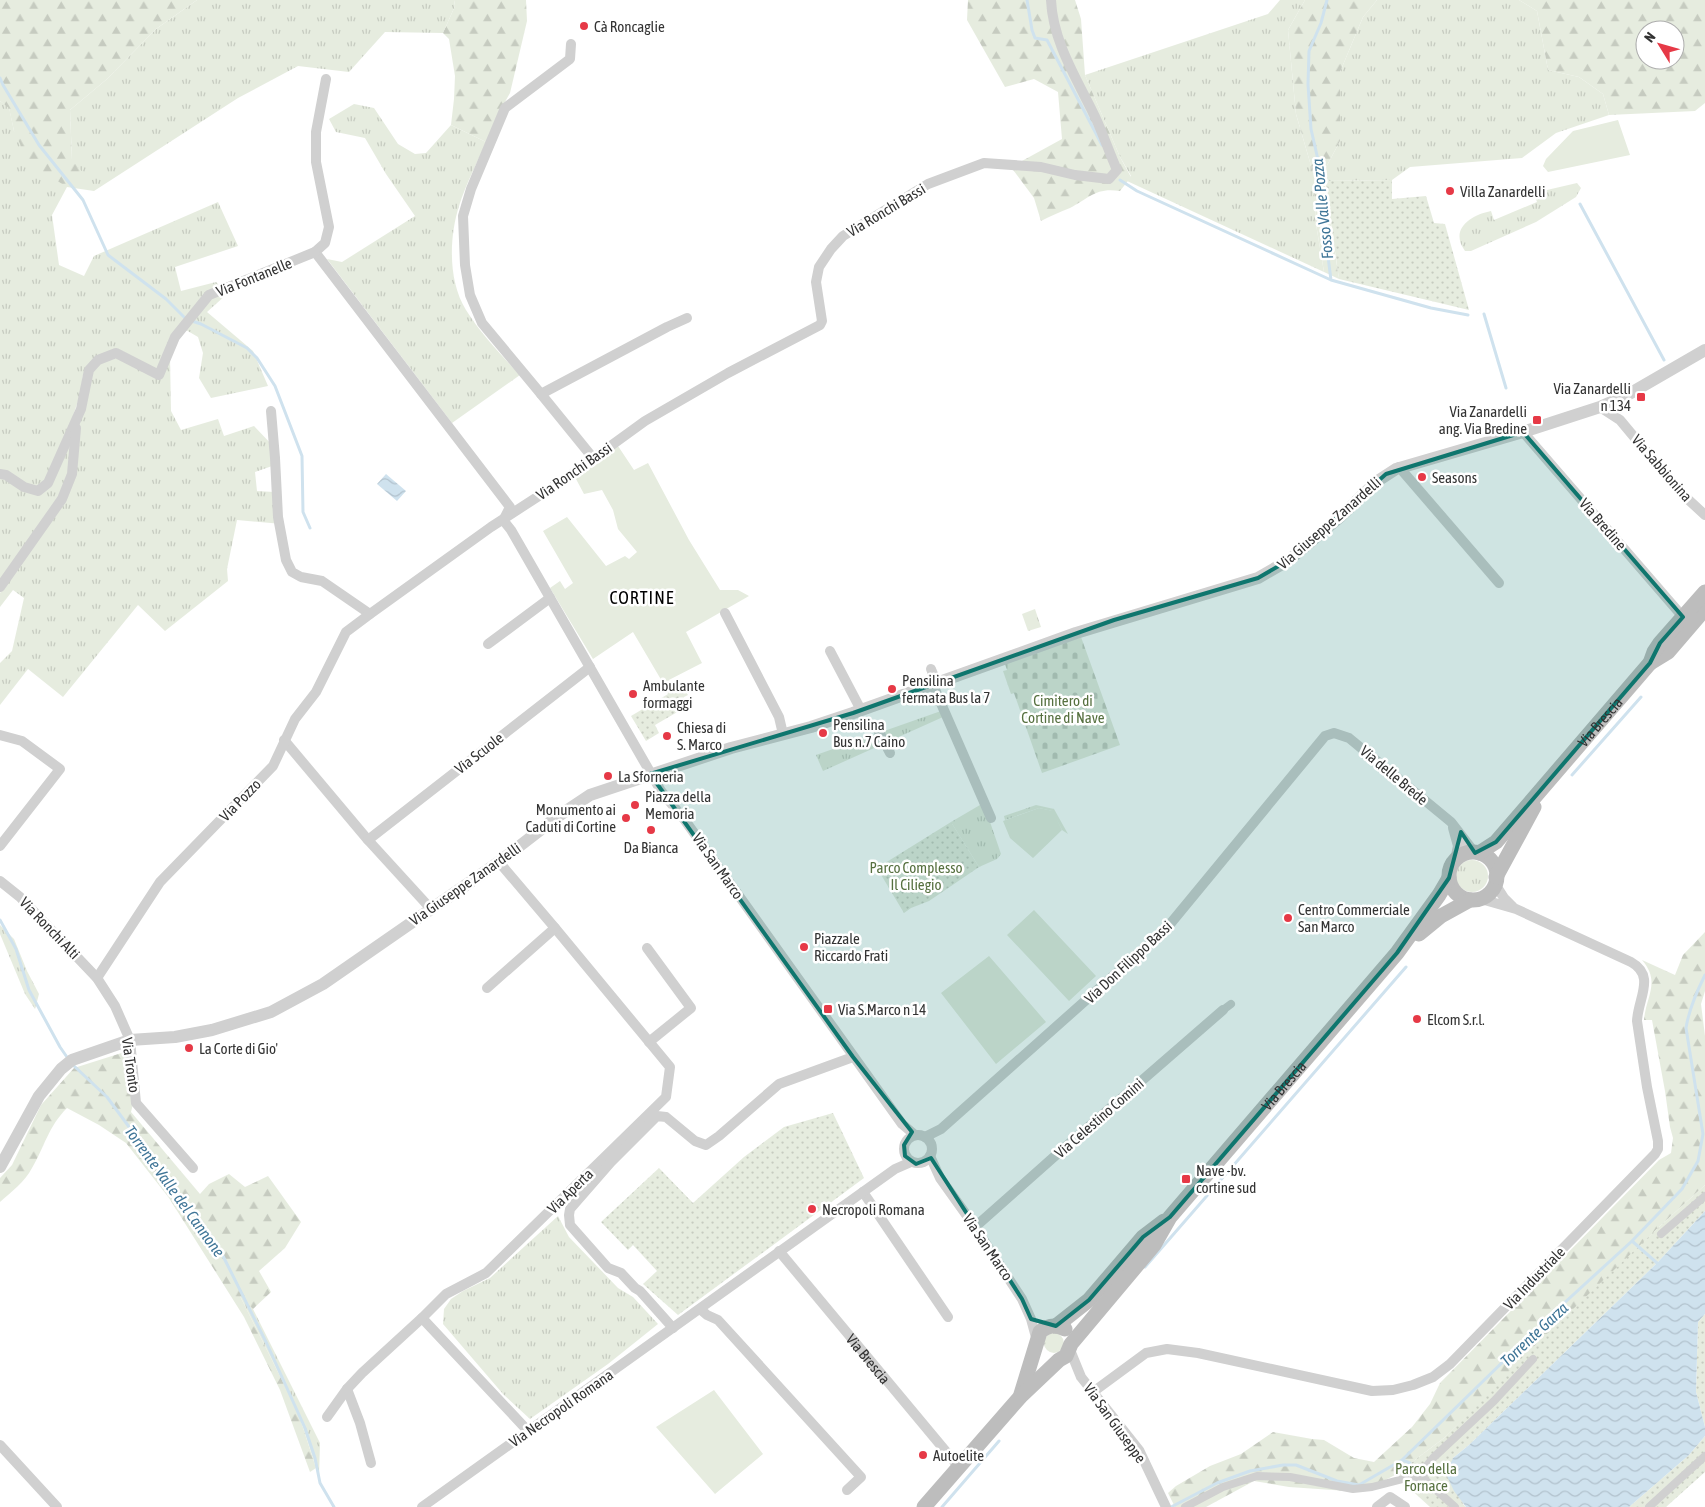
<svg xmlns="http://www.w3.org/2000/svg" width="1705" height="1507" font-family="'Asap Condensed',sans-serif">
  <defs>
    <pattern id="grass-tufts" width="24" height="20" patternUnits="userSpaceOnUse" patternTransform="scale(1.25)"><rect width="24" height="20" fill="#e6ecdf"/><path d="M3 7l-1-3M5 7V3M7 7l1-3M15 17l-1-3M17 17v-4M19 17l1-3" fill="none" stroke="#c6cbc0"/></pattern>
    <pattern id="forest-firs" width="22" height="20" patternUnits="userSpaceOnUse" patternTransform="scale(1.25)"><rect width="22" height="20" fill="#e6ecdf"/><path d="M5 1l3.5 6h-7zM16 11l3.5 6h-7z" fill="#c6cbc0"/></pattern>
    <pattern id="cemetery-stones" width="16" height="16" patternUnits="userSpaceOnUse" patternTransform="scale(1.25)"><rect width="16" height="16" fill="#e6ecdf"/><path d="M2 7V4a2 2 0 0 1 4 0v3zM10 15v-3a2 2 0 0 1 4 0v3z" fill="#c6cbc0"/></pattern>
    <pattern id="park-dots" width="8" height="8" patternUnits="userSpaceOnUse" patternTransform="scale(1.25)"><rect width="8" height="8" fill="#e6ecdf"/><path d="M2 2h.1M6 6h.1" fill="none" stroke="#c6cbc0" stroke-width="1.8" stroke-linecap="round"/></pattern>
    <pattern id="water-waves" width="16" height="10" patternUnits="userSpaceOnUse" patternTransform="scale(1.25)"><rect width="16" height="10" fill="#cfe2ee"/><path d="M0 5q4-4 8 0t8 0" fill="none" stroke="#b2c2cd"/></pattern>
  </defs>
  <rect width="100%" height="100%" fill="#fff"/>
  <path fill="url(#grass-tufts)" d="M 197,0 L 454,0 L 455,6 L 443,33 L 385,32 L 349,72 L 298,66 L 238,98 L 94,191 L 67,187 L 52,215 L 59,265 L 84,276 L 94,256 L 218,202 L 238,246 L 175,267 L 181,291 L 216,282 L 220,286 L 156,369 L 122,351 L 91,363 L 83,375 L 80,395 L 71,422 L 47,478 L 36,489 L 0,471 L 0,101 L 9,107 L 14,131 L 72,160 L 70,110 L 107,79 L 156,29 Z
    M 1280,0 L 1305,0 L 1288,30 L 1296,114 L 1314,176 L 1316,224 L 1324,272 L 1127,181 L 1131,176 L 1120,157 L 1085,75 L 1268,14 Z
    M 1377,0 L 1519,0 L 1537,11 L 1548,70 L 1579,77 L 1603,94 L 1609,115 L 1556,133 L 1522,158 L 1410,167 L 1392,180 L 1325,181 L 1323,173 L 1340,141 L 1340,72 L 1363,17 Z
    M 354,104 L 374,108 L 398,144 L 415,154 L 426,153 L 451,125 L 486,142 C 477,163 466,184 459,206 C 449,238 448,281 466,310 C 481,334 501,355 520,375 L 452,423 L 327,259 L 342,262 L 415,216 L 386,174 L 365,138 L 336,132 L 329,119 Z
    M 1577,183 L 1581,188 L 1576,197 L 1536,222 L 1471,251 L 1465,251 C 1449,229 1471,215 1491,211 L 1494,220 L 1537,202 L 1534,193 Z
    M 224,291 L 227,294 L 207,312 L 253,351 L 268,386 L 211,398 L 199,378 L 203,353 L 198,337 L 186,330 L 211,297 Z
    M 118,358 L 152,376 L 170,358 L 171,411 L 181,430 L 218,419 L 224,436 L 254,426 L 274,447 L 275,465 L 255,472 L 257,491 L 274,492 L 282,524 L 237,520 L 227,569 L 228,581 L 165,631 L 138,605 L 63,697 L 28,669 L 0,705 L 0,663 L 12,651 L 24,598 L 13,590 L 0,607 L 0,593 L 68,491 L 79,420 L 91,370 L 98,363 Z
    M 74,428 L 70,468 L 64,488 L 0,583 L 0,476 L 41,493 Z
    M 1035,609 L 1041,627 L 1028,631 L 1022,614 Z
    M 941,711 L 943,717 L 823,771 L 816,755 Z
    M 980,805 L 989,819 L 1001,854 L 997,859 L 979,867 L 951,822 Z
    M 1036,805 L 1054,809 L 1068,834 L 1062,830 L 1052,811 L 1039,808 L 1005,820 L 1004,816 Z
    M1456 876a16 16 0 1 1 32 0a16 16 0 1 1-32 0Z
    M 0,925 L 14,939 L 27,971 L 39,994 L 35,1009 L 25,994 L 0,934 Z
    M 558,1216 L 569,1237 L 618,1288 L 633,1297 L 658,1324 L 608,1364 L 530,1419 L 503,1394 L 443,1324 L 444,1309 L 451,1299 L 463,1291 L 490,1278 Z
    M 239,1294 L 253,1309 L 320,1443 L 319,1477 L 298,1412 Z
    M1044 1343a10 10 0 1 1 20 0a10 10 0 1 1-20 0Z"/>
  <path fill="url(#forest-firs)" fill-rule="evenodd" d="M 0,0 L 197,0 L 156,29 L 107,79 L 70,110 L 72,160 L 84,174 L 67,187 L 29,163 L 14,131 L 9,108 L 0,101 Z
    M 454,0 L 526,0 L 527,21 L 510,93 L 497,116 L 486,142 L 451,125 L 454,99 L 455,76 L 449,39 L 443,33 L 455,6 Z
    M 968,0 L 1075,0 L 1081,19 L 1085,75 L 1120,157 L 1131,177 L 1120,191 C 1096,187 1089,198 1070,208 C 1060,212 1050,216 1041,221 L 1034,198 L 1011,167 L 1062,139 L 1058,92 L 1034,79 L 1005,87 L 967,20 Z
    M 1305,0 L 1377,0 L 1363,17 L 1340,72 L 1340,141 L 1323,173 L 1339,279 L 1324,272 L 1316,224 L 1314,176 L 1296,114 L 1288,30 Z
    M 1519,0 L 1705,0 L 1705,103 L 1695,111 L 1609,115 L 1603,94 L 1579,77 L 1548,70 L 1537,11 ZM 1645,30 L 1675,30 L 1675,60 L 1645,60 Z
    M 1705,932 L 1705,991 L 1701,1004 L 1705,1036 L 1705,1185 L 1659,1227 L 1444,1438 L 1395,1475 L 1362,1492 L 1289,1487 L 1254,1481 L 1206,1507 L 1175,1507 L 1168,1493 L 1176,1486 L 1210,1466 L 1241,1454 L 1273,1432 L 1312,1439 L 1324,1440 L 1354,1458 L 1374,1462 L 1412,1427 L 1430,1404 L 1440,1383 L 1659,1160 L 1671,1153 L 1673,1138 L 1670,1127 L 1665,1091 L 1652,1020 L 1644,1020 C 1646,996 1661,982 1642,960 L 1675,975 L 1683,955 Z
    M 131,1050 L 134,1100 L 131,1112 L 200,1194 L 209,1184 L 229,1174 L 245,1187 L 268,1176 L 301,1222 L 285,1248 L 259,1271 L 271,1292 L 253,1309 L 240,1296 L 298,1412 L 316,1468 L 310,1472 L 280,1390 L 244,1317 L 169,1198 L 126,1143 L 99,1125 L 67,1108 C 48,1127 45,1146 32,1168 C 25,1182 11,1192 0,1202 L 0,1178 L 12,1165 L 41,1105 L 74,1068 Z"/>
  <path fill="url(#cemetery-stones)" d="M 1081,637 L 1120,745 L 1042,773 L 1015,696 L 1014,693 L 1011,694 L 1003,671 L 1007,670 L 1005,664 Z"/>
  <path fill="url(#park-dots)" d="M 1392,180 L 1392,199 L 1426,196 L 1434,223 L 1445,224 L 1469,310 L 1339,279 L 1325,181 Z
    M 669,680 L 675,690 L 682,686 L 688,695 L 684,697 L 682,701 L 686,707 L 655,725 L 659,733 L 646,741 L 631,716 L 668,694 L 662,684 Z
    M 951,822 L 979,867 L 929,901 L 911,908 L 904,913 L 877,868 Z
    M 833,1113 L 864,1178 L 678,1315 L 643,1284 L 657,1271 L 633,1245 L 628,1250 L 601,1222 L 659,1168 L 693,1203 L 744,1157 L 784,1127 Z
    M 1705,1185 L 1705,1211 L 1657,1263 L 1469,1445 L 1453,1458 L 1463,1504 L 1466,1507 L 1430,1507 L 1395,1475 L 1444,1438 L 1528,1352 L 1659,1227 Z
    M 1705,1314 L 1705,1427 L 1696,1392 L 1698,1322 Z
    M 1705,1436 L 1705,1472 L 1666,1507 L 1629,1507 L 1689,1455 Z"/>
  <path fill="#e6ecdf" d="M 1618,120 L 1630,155 L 1548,172 L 1543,166 L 1546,159 L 1573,131 Z
    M 616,443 L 634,470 L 648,463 L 689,540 L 720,590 L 738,590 L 749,596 L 686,632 L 702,663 L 663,683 L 633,632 L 593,659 L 550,588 L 560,581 L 565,589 L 573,583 L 543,531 L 567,517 L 606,566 L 625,556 L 629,559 L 637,552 L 618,529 L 613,510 L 602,490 L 584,494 L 576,479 L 593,462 Z
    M 1039,808 L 1053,811 L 1062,830 L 1033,858 L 1010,838 L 1003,821 Z
    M 1034,910 L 1096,976 L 1069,1001 L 1007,935 Z
    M 989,956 L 1046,1022 L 996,1064 L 941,993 Z
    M 714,1390 L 763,1454 L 715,1494 L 656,1427 Z"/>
  <path fill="url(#water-waves)" d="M 386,474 L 406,491 L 397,501 L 377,484 Z
    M 1705,1211 L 1705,1314 L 1698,1322 L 1696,1392 L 1705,1427 L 1705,1436 L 1689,1455 L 1629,1507 L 1466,1507 L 1454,1491 L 1446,1474 L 1453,1458 L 1469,1445 L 1657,1263 Z"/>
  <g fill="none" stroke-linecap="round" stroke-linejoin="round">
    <path stroke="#cfe2ee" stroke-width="3" d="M 1027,0 L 1032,30 L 1035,38 L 1047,40 L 1102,145
      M 1327,0 L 1321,23 L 1309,51 L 1308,84 L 1311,129 L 1321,173 L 1321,220 L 1326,241 L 1331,280 L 1431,308 L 1468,315
      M 0,78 L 3,85 L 39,145 L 83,200 L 108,255 L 166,299 L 186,319
      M 1120,180 L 1137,191 L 1331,280
      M 1580,204 L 1664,360
      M 1484,314 L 1506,388
      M 192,321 L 201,324 L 247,348 L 257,358 L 275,386 L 302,456 L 303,512 L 310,528
      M 1572,775 L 1641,697
      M 0,920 L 16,949 L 29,990 L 60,1047 L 69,1060
      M 73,1065 L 107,1097 L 180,1196 L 197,1216 L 219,1248 L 267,1344 L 305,1428 L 315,1458 L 320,1483 L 334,1507
      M 1632,1241 L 1657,1263
      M 1145,1267 L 1406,967
      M 1402,1460 L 1410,1463
      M 942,1507 L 999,1441
      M 1171,1507 L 1217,1483 L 1250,1471 L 1283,1465 L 1296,1465 L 1337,1481 L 1359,1485 L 1402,1460 L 1550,1316 L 1632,1241 L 1682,1189 L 1698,1161 L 1703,1134 L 1686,1028 C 1689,1009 1696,993 1705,975"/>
    <path stroke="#d0d0d0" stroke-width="8" d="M 1223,1010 L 1231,1004
      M 1661,1234 L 1705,1196
      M 1423,1478 L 1425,1468 L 1433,1458 L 1494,1401 L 1533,1359
      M 1185,1507 L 1223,1487 L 1257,1476 L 1290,1477 L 1353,1489 L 1372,1487 L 1407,1478 L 1423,1478 L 1455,1507
      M 1649,1507 L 1705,1456"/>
    <g stroke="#d0d0d0" stroke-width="10">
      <path d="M 326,79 L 316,132 L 316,162 L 329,227 L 325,243 L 315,252 L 510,507 L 504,519"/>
      <path d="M 541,394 L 482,323 L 470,295 L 465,265 L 463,216 L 471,189 L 505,108 L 570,59 L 571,44"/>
      <path d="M 1600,407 L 1620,420 L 1680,492 L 1705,515"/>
      <path d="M 271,411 L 275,458 L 278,517 L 286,560 L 292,572 L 301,577 L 322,581 L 370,614"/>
      <path d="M 1523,432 L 1683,617"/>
      <path d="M 593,458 L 541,394 L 667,327 L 687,318"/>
      <path d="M 1399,467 L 1499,583"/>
      <path d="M 0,474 L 6,475 L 24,487 L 38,491 L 48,483 L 81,409 L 89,370 L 98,360 L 116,353 L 159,375 L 175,337 L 209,295 L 315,252"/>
      <path d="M 503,520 L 511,530 L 661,791 L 684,819 L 902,1124 L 915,1135"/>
      <path d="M 0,587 L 62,499 L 72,474 L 76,428"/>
      <path d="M 725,613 L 779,717 L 783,734"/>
      <path d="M 488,644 L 550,598"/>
      <path d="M 830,651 L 861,710"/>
      <path d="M 931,669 L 937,684"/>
      <path d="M 933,685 L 991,818"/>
      <path d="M 878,730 L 890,753"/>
      <path d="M 0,735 L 22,741 L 60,769 L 0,846"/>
      <path d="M 284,740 L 368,840 L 431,909"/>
      <path d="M 1453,828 L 1458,846 L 1455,860"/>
      <path d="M 368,840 L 590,667"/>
      <path d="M 499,862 L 555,928 L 670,1067 L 666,1097 L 486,1273 L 446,1294 L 422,1318 L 528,1431"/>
      <path d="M 0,881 L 20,897 L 97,978 L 115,1006 L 130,1040 L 136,1103 L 193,1168"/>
      <path d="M 1495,884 L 1504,898 L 1513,907"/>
      <path d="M 647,948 L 691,1008 L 649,1042"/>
      <path d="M 97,978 L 160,882 L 273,766 L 295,719 L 316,692 L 346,632 L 370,614 L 491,527 L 565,479 L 645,421 L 728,373 L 820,325 L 822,321 L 816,282 L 819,267 L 831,249 L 843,236 L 928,184 L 984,163 L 1041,167 L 1075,175 L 1109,179 L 1117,170 C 1110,154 1104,137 1097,121 C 1079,82 1053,44 1051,0"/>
      <path d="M 487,988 L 555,928"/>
      <circle cx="918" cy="1149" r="14"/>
      <path d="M 925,1137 L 941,1129 L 1166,929 L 1325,736 L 1334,733 L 1349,738 L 1451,822 L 1475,853"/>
      <path d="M 930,1156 L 940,1178 L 975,1227 L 1022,1299 L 1031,1319 L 1037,1341"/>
      <path d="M 863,1192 L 948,1317"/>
      <path d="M 975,1227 L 1055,1156 L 1223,1010"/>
      <path id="s1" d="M 779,1251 L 958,1466"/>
      <path d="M 700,1309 L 707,1315 L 718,1320 L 861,1477 L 847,1490"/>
      <path d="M 673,1328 L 640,1291 L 635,1288 L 621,1273 L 608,1268 L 570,1225 L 569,1215 L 570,1209 L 611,1162 L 657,1116 L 666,1117 L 695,1141 L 706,1145 L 719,1136 L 779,1084 L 853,1057"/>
      <path d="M 1070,1350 L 1081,1377 L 1139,1450 L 1166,1507"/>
      <path d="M 347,1389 L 360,1423 L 371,1463"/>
      <path d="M 1093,1392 L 1146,1353 L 1167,1349 L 1198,1353 L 1372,1391 L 1393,1390 L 1413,1385 L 1433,1377 L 1450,1364 L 1655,1154 L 1658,1149 L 1658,1141 L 1647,1087 L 1637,1021 C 1638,998 1656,976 1631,962 L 1516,909 L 1481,899"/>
      <path d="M 327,1417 L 347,1389 L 362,1373 L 422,1318"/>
      <path d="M 0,1445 L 57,1507"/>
      <path d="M 422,1507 L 895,1169 L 911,1162"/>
      <path d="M 1377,1507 L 1390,1497 L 1405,1507"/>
    </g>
    <path stroke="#d0d0d0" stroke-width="12" d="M 0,1167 L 39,1096 L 61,1069 L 72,1060 L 130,1040 L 175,1037 L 212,1030 L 271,1012 L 323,984 L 499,862 L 557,817 L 590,795 L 731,748 L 811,727 L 853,713 L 1076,633 L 1258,578 L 1289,560 L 1340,517 L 1376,482 L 1396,469 L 1523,432 L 1600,407 L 1629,394 L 1705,350"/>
    <g stroke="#bdbdbd" stroke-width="15">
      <path d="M 1650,663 L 1668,652 L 1705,609"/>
      <circle cx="1473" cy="876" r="24"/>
      <path id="s2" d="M 1479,853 L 1496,842 L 1650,663 L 1654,652 L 1660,643 L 1705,592"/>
      <path d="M 1496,877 L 1534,807"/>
      <path d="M 1419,934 L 1441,916 L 1470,900"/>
      <path d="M 1056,1326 L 1089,1300 L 1143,1237 L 1164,1221"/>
      <path d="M 1021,1394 L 1040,1332 C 1048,1325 1055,1324 1065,1329"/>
      <path id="s3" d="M 924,1507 L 1021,1396 L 1059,1360 L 1066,1356 L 1071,1344 L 1154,1245 L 1170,1217 L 1397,953 L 1439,895 L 1449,878"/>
    </g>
  </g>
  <path fill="#0f766e" fill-opacity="0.2" stroke="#0f766e" stroke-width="4" stroke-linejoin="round" d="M 1523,432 L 1683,617 L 1660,643 L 1650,663 L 1496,842 L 1475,853 L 1461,832 L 1449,878 L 1397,953 L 1170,1217 L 1143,1237 L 1089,1300 L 1056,1326 L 1031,1319 L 1022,1299 L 931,1158 L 916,1164 L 905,1156 L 904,1145 L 912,1132 L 853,1057 L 650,774 L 853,713 L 1114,620 L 1258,578 L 1289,560 L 1386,474 Z"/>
  <g fill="#e63946" stroke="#fff" stroke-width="2">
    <circle cx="584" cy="26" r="5"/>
    <circle cx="1450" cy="191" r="5"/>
    <rect x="1636" y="392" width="10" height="10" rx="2.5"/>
    <rect x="1532" y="415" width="10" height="10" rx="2.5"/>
    <circle cx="1422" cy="477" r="5"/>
    <circle cx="892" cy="689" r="5"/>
    <circle cx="633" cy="694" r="5"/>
    <circle cx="823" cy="733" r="5"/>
    <circle cx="667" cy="736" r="5"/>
    <circle cx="608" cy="776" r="5"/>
    <circle cx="635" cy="805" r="5"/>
    <circle cx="626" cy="818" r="5"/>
    <circle cx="651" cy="830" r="5"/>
    <circle cx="1288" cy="918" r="5"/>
    <circle cx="804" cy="947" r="5"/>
    <rect x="823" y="1004" width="10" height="10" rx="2.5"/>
    <circle cx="1417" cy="1019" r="5"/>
    <circle cx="189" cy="1048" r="5"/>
    <rect x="1181" y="1174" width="10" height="10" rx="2.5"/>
    <circle cx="812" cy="1209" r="5"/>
    <circle cx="923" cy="1455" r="5"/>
  </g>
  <g text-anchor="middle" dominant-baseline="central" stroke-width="5" stroke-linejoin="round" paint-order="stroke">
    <g font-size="15" fill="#333" stroke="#fff" text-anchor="start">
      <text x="594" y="26">Cà Roncaglie</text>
      <text x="1460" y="191">Villa Zanardelli</text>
      <text x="1631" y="388" text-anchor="end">Via Zanardelli<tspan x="1631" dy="17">n 134</tspan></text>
      <text x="1527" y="411" text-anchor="end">Via Zanardelli<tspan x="1527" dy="17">ang. Via Bredine</tspan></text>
      <text x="1432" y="477">Seasons</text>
      <text x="902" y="680">Pensilina<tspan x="902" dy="17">fermata Bus la 7</tspan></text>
      <text x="643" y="685">Ambulante<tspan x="643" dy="17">formaggi</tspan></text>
      <text x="833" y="724">Pensilina<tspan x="833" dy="17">Bus n.7 Caino</tspan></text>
      <text x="677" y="727">Chiesa di<tspan x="677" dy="17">S. Marco</tspan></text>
      <text x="618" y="776">La Sforneria</text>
      <text x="645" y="796">Piazza della<tspan x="645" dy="17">Memoria</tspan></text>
      <text x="616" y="809" text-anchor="end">Monumento ai<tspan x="616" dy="17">Caduti di Cortine</tspan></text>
      <text x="651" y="847" text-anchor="middle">Da Bianca</text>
      <text x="1298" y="909">Centro Commerciale<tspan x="1298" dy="17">San Marco</tspan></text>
      <text x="814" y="938">Piazzale<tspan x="814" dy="17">Riccardo Frati</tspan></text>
      <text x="838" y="1009">Via S.Marco n 14</text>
      <text x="1427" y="1019">Elcom S.r.l.</text>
      <text x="199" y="1048">La Corte di Gio'</text>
      <text x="1196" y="1170">Nave -bv.<tspan x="1196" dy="17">cortine sud</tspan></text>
      <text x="822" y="1209">Necropoli Romana</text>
      <text x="933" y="1455">Autoelite</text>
    </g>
    <g font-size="15" fill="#333" stroke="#fff">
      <text transform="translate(886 210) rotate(-31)">Via Ronchi Bassi</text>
      <text transform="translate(254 277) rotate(-22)">Via Fontanelle</text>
      <text transform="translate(1662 468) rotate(49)">Via Sabbionina</text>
      <text transform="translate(574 471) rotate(-35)">Via Ronchi Bassi</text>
      <text transform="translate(1329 523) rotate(-41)">Via Giuseppe Zanardelli</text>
      <text transform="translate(1603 524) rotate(49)">Via Bredine</text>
      <text stroke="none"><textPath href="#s2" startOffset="179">Via Brescia</textPath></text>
      <text transform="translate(479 753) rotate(-38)">Via Scuole</text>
      <text transform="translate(1394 775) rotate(40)">Via delle Brede</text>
      <text transform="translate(240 800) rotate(-46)">Via Pozzo</text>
      <text transform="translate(718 866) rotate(55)">Via San Marco</text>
      <text transform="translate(465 884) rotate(-35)">Via Giuseppe Zanardelli</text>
      <text transform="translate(50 928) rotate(46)">Via Ronchi Alti</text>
      <text transform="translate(1128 962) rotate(-43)">Via Don Filippo Bassi</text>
      <text transform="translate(131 1065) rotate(82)">Via Tronto</text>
      <text stroke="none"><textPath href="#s3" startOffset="556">Via Brescia</textPath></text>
      <text transform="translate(1099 1118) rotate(-41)">Via Celestino Comini</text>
      <text transform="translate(570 1191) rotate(-44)">Via Aperta</text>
      <text transform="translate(988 1247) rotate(56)">Via San Marco</text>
      <text transform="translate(1534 1278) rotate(-46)">Via Industriale</text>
      <text stroke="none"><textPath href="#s1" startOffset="140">Via Brescia</textPath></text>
      <text transform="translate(561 1408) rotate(-35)">Via Necropoli Romana</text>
      <text transform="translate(1115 1423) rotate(54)">Via San Giuseppe</text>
    </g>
    <g font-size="15" fill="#56703f" stroke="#fff">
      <text x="1063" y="700">Cimitero di<tspan x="1063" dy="17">Cortine di Nave</tspan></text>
      <text x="916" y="867">Parco Complesso<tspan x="916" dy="17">Il Ciliegio</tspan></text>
      <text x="1426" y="1468">Parco della<tspan x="1426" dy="17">Fornace</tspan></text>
    </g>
    <g font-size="16" font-style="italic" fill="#3f7597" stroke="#fff">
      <text transform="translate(1322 209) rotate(-96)">Fosso Valle Pozza</text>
      <text transform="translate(175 1191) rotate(54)">Torrente Valle del Cannone</text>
      <text transform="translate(1534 1334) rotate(-43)">Torrente Garza</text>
    </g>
    <g font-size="18" letter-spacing="1" fill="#000" stroke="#fff">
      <text x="642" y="597">CORTINE</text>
    </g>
  </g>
  <g transform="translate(1660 45) rotate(307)"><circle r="24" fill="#ffffff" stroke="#adadad"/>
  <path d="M0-4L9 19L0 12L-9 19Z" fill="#e63946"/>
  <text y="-8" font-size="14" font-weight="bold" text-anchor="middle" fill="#333333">N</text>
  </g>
</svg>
